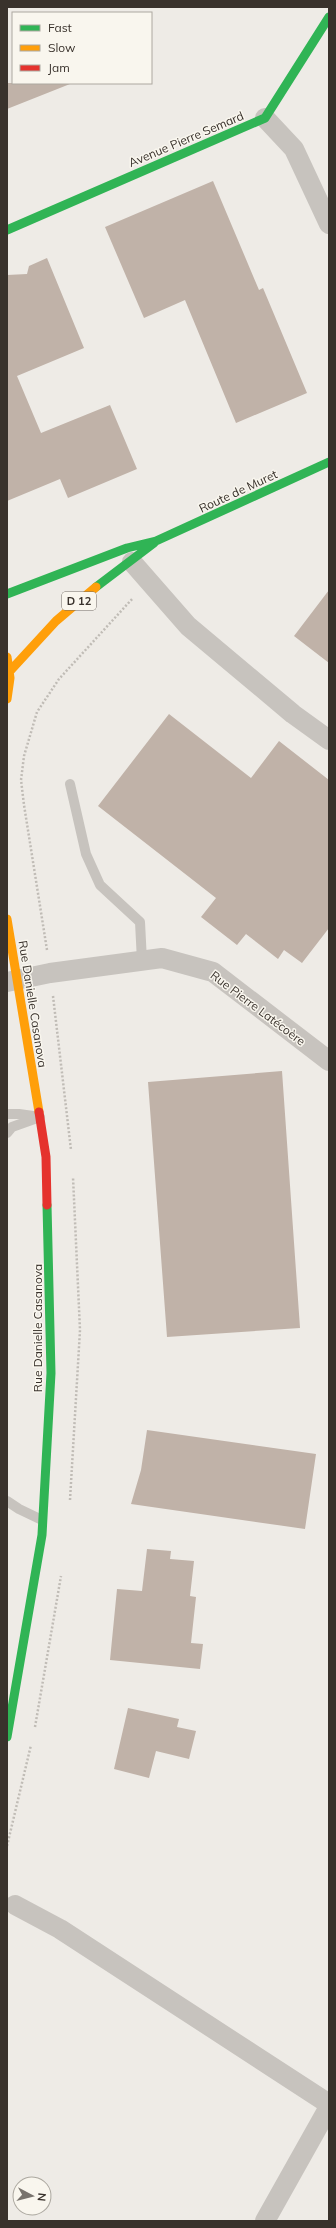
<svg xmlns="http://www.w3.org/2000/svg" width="336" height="2228" font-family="Mulish,sans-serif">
  <rect width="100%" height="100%" fill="#eeebe6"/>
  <path fill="#c0b2a8" d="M 7,83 L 70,83 L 70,84 L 7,109 Z
    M 213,181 L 259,290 L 263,288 L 307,393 L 236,423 L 185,300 L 144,318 L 105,227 Z
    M 47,258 L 84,348 L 17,376 L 41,433 L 110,405 L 137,469 L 68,498 L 60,479 L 7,501 L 7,275 L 27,274 L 29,266 Z
    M 329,590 L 329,663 L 294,636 Z
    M 169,714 L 251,778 L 279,741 L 329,780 L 329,928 L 302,963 L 284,950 L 278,959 L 246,934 L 237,945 L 201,917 L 216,898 L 98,806 Z
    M 282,1071 L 300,1328 L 167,1337 L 148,1082 Z
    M 147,1430 L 316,1454 L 305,1529 L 131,1504 L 141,1470 Z
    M 147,1549 L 171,1551 L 170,1559 L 194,1561 L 190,1596 L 196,1597 L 191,1643 L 203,1644 L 200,1669 L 110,1660 L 117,1589 L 142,1591 Z
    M 128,1708 L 179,1719 L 177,1727 L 196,1731 L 189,1759 L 156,1751 L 149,1778 L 114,1769 Z"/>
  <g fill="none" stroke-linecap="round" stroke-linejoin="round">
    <path stroke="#c0bcb6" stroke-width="2.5" stroke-dasharray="2 2" stroke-linecap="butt" d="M 47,950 L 24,805 L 21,780 L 24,756 L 37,712 L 59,679 L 133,598
      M 53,996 L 71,1150
      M 70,1500 L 80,1330 L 73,1177
      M 35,1727 L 61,1576
      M 7,1846 L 31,1745"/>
    <path stroke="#c7c3be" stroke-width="10" d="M 70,784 L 86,854 L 100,885 L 140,922 L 142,961
      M 7,1114 L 19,1114 L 40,1117
      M 7,1133 L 12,1127 L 40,1117
      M 7,1501 L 19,1509 L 42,1520"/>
    <path stroke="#c7c3be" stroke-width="20" d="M 265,118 L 294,149 L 329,224
      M 132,562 L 188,626 L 293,714 L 329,740
      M 7,982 L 50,973 L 162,958 L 213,972 L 329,1061
      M 15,1905 L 60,1929 L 329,2104
      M 265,2221 L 329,2107"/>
    <path stroke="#30b455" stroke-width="9" d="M 7,230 L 265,118 L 329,17
      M 96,587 L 154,543
      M 7,594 L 127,548 L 156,541 L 329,462
      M 7,1737 L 42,1535 L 51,1373 L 47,1205"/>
    <path stroke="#ff9f0a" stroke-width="9" d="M 7,657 L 10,678 L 7,699
      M 10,671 L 56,621 L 96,587
      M 7,919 L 39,1112"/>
    <path stroke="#e5322d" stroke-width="9" d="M 39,1112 L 46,1157 L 47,1205"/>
  </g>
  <g text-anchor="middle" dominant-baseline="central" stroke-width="3" stroke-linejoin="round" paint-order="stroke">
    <rect fill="#f9f6ee" stroke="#736d66" stroke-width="1" x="62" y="592" width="34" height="18" rx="3"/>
    <g font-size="11" font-weight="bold" fill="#39322c">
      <text x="79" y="601">D 12</text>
    </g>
    <g font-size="12" fill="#39322c" stroke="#f9f6ee">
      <text transform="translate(186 139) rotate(-23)">Avenue Pierre Semard</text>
      <text transform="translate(238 491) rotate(-25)">Route de Muret</text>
      <text transform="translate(33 1004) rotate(81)">Rue Danielle Casanova</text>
      <text transform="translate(258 1008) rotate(37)">Rue Pierre Latécoère</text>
      <text transform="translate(37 1328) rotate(-90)">Rue Danielle Casanova</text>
    </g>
  </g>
  <rect width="336" height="2228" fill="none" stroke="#39322c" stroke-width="16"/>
  <rect x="12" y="12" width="140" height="72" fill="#f9f6ee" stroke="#aca8a0"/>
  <rect x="20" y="25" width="20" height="6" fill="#30b455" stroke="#aca8a0"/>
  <text x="48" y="32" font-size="12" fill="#39322c">Fast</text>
  <rect x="20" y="45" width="20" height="6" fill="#ff9f0a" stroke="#aca8a0"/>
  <text x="48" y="52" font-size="12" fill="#39322c">Slow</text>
  <rect x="20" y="65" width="20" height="6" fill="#e5322d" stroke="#aca8a0"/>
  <text x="48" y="72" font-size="12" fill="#39322c">Jam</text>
  <g transform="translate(32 2196) rotate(97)"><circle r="19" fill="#f9f6ee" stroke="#aca8a0"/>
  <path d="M0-3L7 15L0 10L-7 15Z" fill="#78736d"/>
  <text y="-6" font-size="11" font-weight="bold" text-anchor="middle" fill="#39322c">N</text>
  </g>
</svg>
